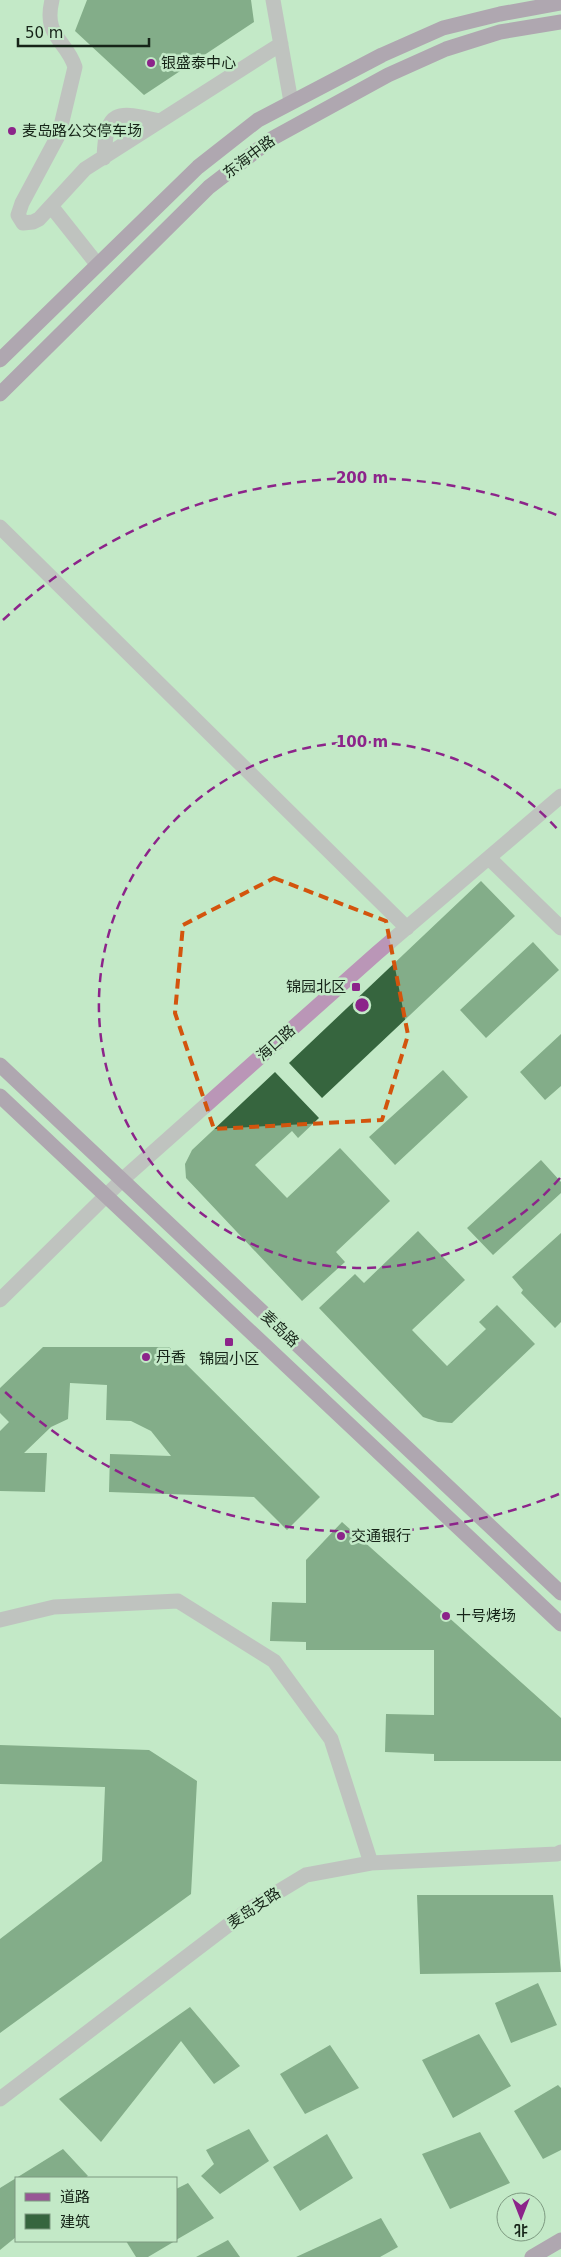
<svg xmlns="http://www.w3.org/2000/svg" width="561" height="2257" font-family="'DejaVu Sans','Noto Sans SC',sans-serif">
  <rect width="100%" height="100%" fill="#c3e9c7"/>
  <path fill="#36653e" d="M 87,0 L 251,0 L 254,22 L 144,95 L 75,31 Z
    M 481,881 L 515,916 L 322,1098 L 289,1063 Z
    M 533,942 L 559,970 L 486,1038 L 460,1010 Z
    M 561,1034 L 561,1086 L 545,1100 L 520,1072 Z
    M 443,1070 L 468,1097 L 395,1165 L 369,1137 Z
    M 275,1072 L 319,1118 L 298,1138 L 292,1131 L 255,1165 L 287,1198 L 340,1148 L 390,1201 L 336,1252 L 345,1262 L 302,1301 L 186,1178 L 185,1164 L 192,1150 Z
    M 541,1160 L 561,1182 L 561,1193 L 493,1255 L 467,1228 Z
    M 418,1231 L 465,1280 L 412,1330 L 447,1366 L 486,1329 L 479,1322 L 497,1305 L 535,1344 L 452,1423 L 438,1422 L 423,1417 L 319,1308 L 355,1274 L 364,1283 Z
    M 561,1233 L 561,1322 L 555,1328 L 521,1293 L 523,1290 L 512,1277 Z
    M 43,1347 L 169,1347 L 320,1497 L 287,1530 L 254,1497 L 109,1492 L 110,1454 L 171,1456 L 151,1431 L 131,1421 L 106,1420 L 107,1385 L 70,1383 L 68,1419 L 51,1427 L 24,1453 L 47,1453 L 45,1492 L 0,1491 L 0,1431 L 9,1422 L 0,1413 L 0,1388 Z
    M 342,1522 L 561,1718 L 561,1761 L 434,1761 L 434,1754 L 385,1752 L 386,1714 L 434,1715 L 434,1650 L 306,1650 L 306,1642 L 270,1641 L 272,1602 L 306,1603 L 306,1560 Z
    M 0,1745 L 149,1750 L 197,1781 L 191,1894 L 0,2033 L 0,1939 L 102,1861 L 105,1787 L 0,1784 Z
    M 417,1895 L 553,1895 L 561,1972 L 420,1974 Z
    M 538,1983 L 557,2025 L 511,2043 L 495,2003 Z
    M 190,2007 L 240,2066 L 214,2084 L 181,2041 L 101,2142 L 59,2099 Z
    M 479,2034 L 511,2086 L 453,2118 L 422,2060 Z
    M 330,2045 L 359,2088 L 305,2114 L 280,2074 Z
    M 558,2085 L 561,2088 L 561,2150 L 543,2159 L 514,2111 Z
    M 249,2129 L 269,2161 L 220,2194 L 201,2176 L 214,2164 L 206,2150 Z
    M 480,2132 L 510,2183 L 450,2209 L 422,2154 Z
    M 327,2134 L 353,2178 L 300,2211 L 273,2167 Z
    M 63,2149 L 88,2176 L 85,2178 L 16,2178 L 16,2237 L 0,2250 L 0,2188 Z
    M 188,2183 L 214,2218 L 176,2240 L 176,2189 Z
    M 381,2218 L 398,2247 L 380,2257 L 296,2257 Z
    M 228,2240 L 240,2257 L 196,2257 Z
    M 126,2241 L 175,2241 L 148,2257 L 136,2257 Z"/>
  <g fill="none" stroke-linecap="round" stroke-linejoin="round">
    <path stroke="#ba96b7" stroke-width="15" d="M 52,0 C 43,37 66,39 75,67 L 59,134 L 22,203 L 18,215 L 23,223 L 33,222 L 39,219 L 85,169 L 281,44
      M 273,0 L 291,102
      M 104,158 C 106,109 116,111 160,121
      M 51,206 L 97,264
      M 0,527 L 407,928
      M 489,858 L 561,928
      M 0,1300 L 123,1179 L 377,953 L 561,796
      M 0,1620 L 54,1607 L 178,1601 L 274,1661 L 331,1739 L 371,1863
      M 0,2099 L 248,1910 L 306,1875 L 371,1863 L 557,1854 L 561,1852"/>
    <path stroke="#985795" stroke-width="15" d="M 0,360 L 198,167 L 258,120 L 382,55 L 443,28 L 500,14 L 561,3
      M 0,394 L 209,187 L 273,138 L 388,75 L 446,49 L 500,32 L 561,22
      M 0,1065 L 561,1593
      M 0,1096 L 561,1624
      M 532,2257 L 561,2240"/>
  </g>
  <path d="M0 0H561V2257H0ZM 274,878 L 386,921 L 408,1035 L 382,1120 L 214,1129 L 175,1013 L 183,925 Z" fill="#c3e9c7" fill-opacity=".55" fill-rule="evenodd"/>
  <path fill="none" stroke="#d3540d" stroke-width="4" stroke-dasharray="10 6" stroke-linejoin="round" d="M 274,878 L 386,921 L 408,1035 L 382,1120 L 214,1129 L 175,1013 L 183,925 Z"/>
  <g fill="none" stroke="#8c248a" stroke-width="2.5" stroke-dasharray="9 6">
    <path d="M560 1178A263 263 0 1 1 560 832"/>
    <path d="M559 1494A527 527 0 0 1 3 1390M3 620A527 527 0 0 1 559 516"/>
  </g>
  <g fill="#8c248a" stroke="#c3e9c7" stroke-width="2">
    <circle cx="151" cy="63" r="5"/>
    <circle cx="12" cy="131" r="5"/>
    <rect x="351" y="982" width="10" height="10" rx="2.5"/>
    <rect x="224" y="1337" width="10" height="10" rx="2.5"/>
    <circle cx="146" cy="1357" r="5"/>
    <circle cx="341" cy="1536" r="5"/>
    <circle cx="446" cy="1616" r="5"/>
  </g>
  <g text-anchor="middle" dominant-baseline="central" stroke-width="5" stroke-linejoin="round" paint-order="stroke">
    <g font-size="15" fill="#162418" stroke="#c3e9c7" text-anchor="start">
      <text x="161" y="63">银盛泰中心</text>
      <text x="22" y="131">麦岛路公交停车场</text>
      <text x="346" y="987" text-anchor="end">锦园北区</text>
      <text x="156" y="1357">丹香</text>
      <text x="229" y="1359" text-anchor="middle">锦园小区</text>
      <text x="351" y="1536">交通银行</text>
      <text x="456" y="1616">十号烤场</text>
    </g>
    <g font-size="15" fill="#162418" stroke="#c3e9c7">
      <text transform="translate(249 157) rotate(-37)">东海中路</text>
      <text transform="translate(276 1043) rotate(-42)">海口路</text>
      <text transform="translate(280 1329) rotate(43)">麦岛路</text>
      <text transform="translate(254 1908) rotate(-34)">麦岛支路</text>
    </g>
  </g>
  <circle cx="362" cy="1005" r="8" fill="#8c248a" stroke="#c3e9c7" stroke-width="2.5"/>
  <g font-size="15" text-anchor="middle" font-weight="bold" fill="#8c248a" stroke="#c3e9c7" stroke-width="5" stroke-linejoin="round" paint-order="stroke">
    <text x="362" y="483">200 m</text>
    <text x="362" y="747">100 m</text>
  </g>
  <rect x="15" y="2177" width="162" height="65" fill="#c3e9c7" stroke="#7e9a81"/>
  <rect x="25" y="2193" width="25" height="8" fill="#985795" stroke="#7e9a81"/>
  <text x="60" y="2202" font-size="15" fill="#162418">道路</text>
  <rect x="25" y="2214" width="25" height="15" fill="#36653e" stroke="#7e9a81"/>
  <text x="60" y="2227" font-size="15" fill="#162418">建筑</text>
  <g transform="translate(521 2217) rotate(180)"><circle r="24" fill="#c3e9c7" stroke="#7e9a81"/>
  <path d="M0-4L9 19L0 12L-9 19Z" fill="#8c248a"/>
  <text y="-8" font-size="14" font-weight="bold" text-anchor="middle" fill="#162418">北</text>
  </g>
  <path d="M18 38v8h131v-8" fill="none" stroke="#162418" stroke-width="2.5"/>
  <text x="25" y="38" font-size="15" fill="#162418" stroke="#c3e9c7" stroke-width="4" paint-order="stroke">50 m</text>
</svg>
